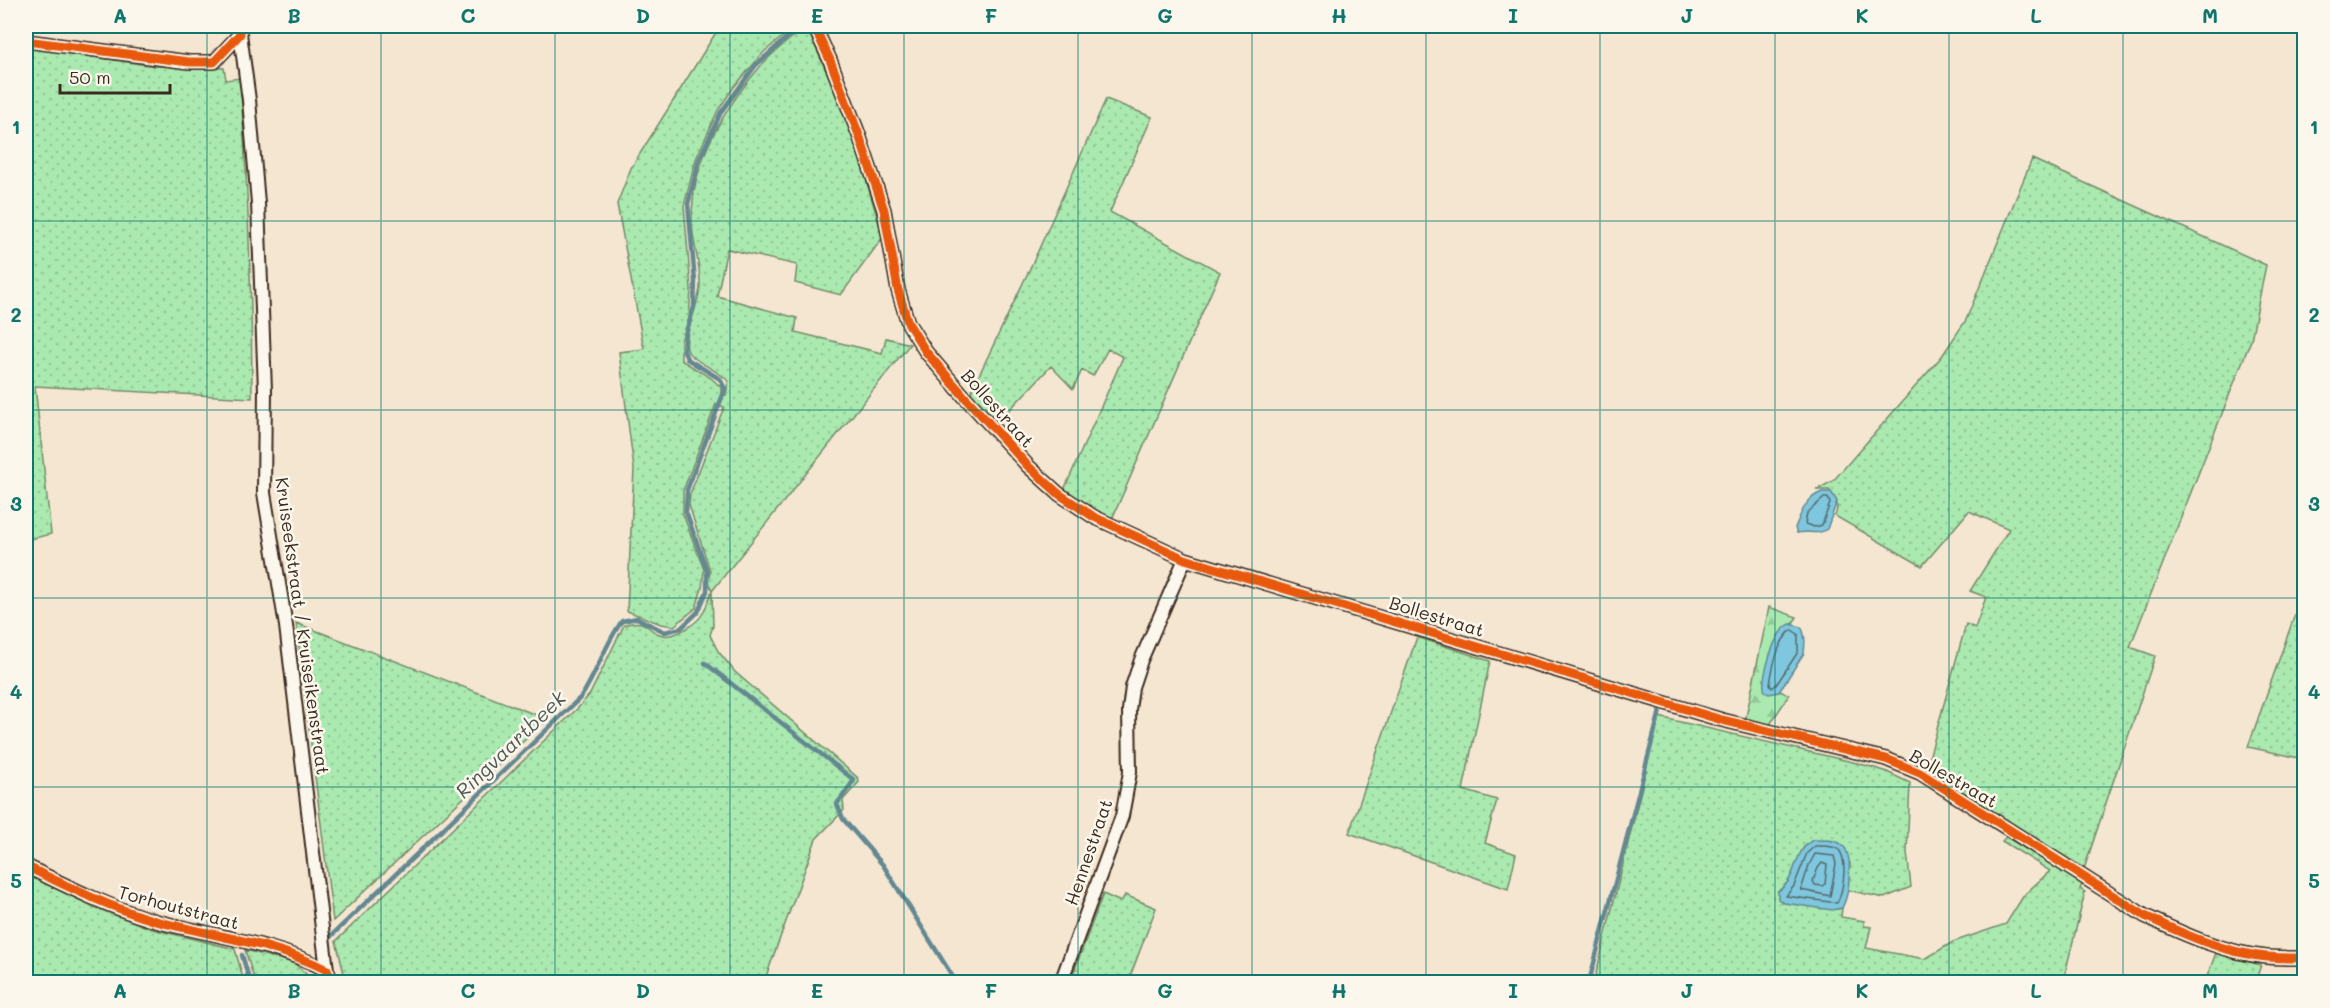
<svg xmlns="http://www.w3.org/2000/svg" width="2330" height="1008" font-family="Mali,sans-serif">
  <defs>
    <pattern id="green-dots" width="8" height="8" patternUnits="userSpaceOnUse" patternTransform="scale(1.5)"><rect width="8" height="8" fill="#aae9b0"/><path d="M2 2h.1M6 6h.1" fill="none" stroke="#93c897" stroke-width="1.8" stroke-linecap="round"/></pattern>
    <pattern id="forest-firs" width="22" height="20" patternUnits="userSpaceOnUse" patternTransform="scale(1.5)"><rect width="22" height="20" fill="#aae9b0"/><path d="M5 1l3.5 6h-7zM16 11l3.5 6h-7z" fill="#93c897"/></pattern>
  </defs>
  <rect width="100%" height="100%" fill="#f5e6d2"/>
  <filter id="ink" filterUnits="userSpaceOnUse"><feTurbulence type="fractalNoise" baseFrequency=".0167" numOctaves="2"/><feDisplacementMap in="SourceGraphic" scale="12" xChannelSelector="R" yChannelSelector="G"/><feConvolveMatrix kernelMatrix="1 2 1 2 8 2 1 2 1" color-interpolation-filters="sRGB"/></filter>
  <g filter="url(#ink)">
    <path fill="url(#green-dots)" stroke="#728a67" stroke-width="1.5" d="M 720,26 L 796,26 L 764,52 L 734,87 L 718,110 L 696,159 L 684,206 L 691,289 L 689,318 L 681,341 L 681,360 L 711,378 L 722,388 L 722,394 L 726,395 L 728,381 C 719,371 692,360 688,352 C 681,338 700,303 700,286 C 701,262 691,240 692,218 C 692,162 723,110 759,68 C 772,52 791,39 806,26 L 849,122 L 883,237 L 841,295 L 795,283 L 797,265 L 727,249 L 717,296 L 797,318 L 795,332 L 882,353 L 886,338 L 910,344 L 712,591 L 713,626 L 710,635 L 718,651 L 735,672 L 858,778 L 859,782 L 843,800 L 844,810 L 816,839 L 764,982 L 346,982 L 336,941 L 578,708 L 590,694 L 624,625 C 651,617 644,631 663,635 C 675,638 698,623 703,613 C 707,606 709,598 712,590 L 708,582 L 710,571 L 689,505 L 690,494 L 724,407 L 716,404 L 683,491 L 683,514 L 704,570 L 702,588 L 696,608 L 674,626 L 661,624 L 627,611 L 634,469 L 619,352 L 644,349 L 617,204 L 631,168 Z
      M 26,47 L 154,66 L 224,68 L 226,80 L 240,78 C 248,185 252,291 252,398 L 35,386 L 51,534 L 26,540 Z
      M 1106,99 L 1152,117 L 1110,212 L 1220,272 L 1112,519 L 1085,505 L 1064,490 L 1123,357 L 1108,349 L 1093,376 L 1082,370 L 1073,389 L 1051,366 L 997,423 L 970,394 L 1034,260 Z
      M 2032,159 L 2266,265 L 2251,340 L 2130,647 L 2155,656 L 2083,872 L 1926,769 L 1966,624 L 1975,628 L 1986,597 L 1970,591 L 2009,529 L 1969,511 L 1922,566 L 1835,516 C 1839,505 1837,499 1829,490 L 1816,490 L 1833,481 L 1942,356 L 1966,320 Z
      M 2304,589 L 2304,759 L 2248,747 Z
      M 296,623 L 547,719 L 333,921 Z
      M 1417,637 L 1490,661 L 1463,790 L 1497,800 L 1485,843 L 1516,854 L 1508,889 L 1349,833 Z
      M 1659,717 L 1857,763 L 1885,771 L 1910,783 L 1907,852 L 1911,887 L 1884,898 L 1847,890 L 1850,863 L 1806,844 C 1795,859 1795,881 1778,891 L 1838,909 L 1842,908 L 1841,917 L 1864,921 L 1864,926 L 1871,927 L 1866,948 L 1925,959 L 1953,942 L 2006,924 L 2024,895 L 2050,871 L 2002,841 L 2006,837 L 2083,883 L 2080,889 L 2085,892 L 2063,982 L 1594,982 Z
      M 26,874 L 96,908 L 152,929 L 235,949 L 244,982 L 26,982 Z
      M 1103,894 L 1121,902 L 1125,895 L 1156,908 L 1128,982 L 1070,982 Z
      M 245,950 L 294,963 L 315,982 L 255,982 Z
      M 2216,953 L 2261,965 L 2255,982 L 2205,982 Z"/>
    <path fill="url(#forest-firs)" stroke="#728a67" stroke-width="1.5" d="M 1769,607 L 1797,617 L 1782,638 L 1775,689 L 1789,695 L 1769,726 L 1745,722 Z"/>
    <path fill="#7ec7df" stroke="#638892" stroke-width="1.5" d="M 1822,492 L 1831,492 L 1837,501 L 1827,529 C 1818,536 1807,530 1797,533 L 1795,528 C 1801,513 1806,498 1822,492 Z
      M 1790,624 L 1801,627 C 1806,635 1805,644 1804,653 L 1779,692 L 1769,694 C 1766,692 1764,692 1764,687 C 1762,677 1773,642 1780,633 C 1782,629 1786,627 1790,624 Z
      M 1813,840 C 1822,840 1834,839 1841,844 C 1855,854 1849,895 1842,908 L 1832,910 L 1784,903 L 1778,899 L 1778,891 C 1798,880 1792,851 1813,840 Z"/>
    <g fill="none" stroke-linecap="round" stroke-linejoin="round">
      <path stroke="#56696b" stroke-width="1.5" d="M 1824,498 L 1828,498 L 1830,503 L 1822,525 L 1815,527 L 1805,524 L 1807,513 Z
        M 1792,630 L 1798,634 L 1798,652 L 1776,685 L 1772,688 L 1770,685 C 1772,669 1778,639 1792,630 Z
        M 1815,846 C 1822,846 1834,845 1839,850 C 1848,861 1843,892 1837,903 L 1786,896 L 1794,886 L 1807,853 Z
        M 1815,854 L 1834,856 L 1836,864 L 1830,896 L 1801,890 L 1809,865 Z
        M 1822,863 L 1827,865 L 1825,884 L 1822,886 L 1815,885 L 1813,881 L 1818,868 Z"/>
      <path stroke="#638892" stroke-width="4.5" d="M 705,663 L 854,780 L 837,804 L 843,819 L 883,865 L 956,982
        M 329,938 L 581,697 C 597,673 605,644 622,621 L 637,618 L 665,632 L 681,628 L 698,612 L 707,591 L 707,571 L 686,512 L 687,490 L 725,389 L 720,379 L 687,359 L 684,351 L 685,337 L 694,307 L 695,281 L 688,204 L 699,160 L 721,112 L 756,65 L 800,26
        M 242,955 L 250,982
        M 1589,982 L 1660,711"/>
      <defs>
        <path id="street" d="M 239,26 L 249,100 L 258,203 L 265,390 L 264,493 L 286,626 L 327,970 L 332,982
          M 814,26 L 830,60 L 859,135 L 884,210 L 898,290 L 908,323 L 926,352 L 963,395 L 1028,466 L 1059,494 L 1094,517 L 1185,559 L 1722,720 L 1886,759 L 1920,773 L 2145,916 C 2183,934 2225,953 2267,957 C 2280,958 2292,958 2304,958
          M 26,41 L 189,62 L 214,62 L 240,34
          M 26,866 C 68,887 111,908 156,921 C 213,936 275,943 327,970
          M 1061,982 L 1122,816 L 1130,772 L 1129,710 L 1132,687 L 1141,660 L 1185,559"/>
      </defs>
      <use href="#street" stroke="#3b2a1e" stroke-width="16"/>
      <use href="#street" stroke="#fbf7ec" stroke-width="12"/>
      <defs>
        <path id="cycleway" d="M 814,26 L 830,60 L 859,135 L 884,210 L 898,290 L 908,323 L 926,352 L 963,395 L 1028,466 L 1059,494 L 1094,517 L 1185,559 L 1722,720 L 1886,759 L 1920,773 L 2145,916 C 2183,934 2225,953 2267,957 C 2280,958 2292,958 2304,958
          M 26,41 L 189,62 L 214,62 L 240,34 L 239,26
          M 26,866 C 68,887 111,908 156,921 C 213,936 275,943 327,970 L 332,982"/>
      </defs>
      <use href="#cycleway" stroke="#fbf7ec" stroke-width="13"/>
      <use href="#cycleway" stroke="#e8590c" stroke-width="9"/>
    </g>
  </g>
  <path fill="none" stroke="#0f766e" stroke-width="1.5" stroke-opacity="0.55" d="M 207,26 L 207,982M 381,26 L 381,982M 555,26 L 555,982M 730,26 L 730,982M 904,26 L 904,982M 1078,26 L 1078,982M 1252,26 L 1252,982M 1426,26 L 1426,982M 1600,26 L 1600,982M 1775,26 L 1775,982M 1949,26 L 1949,982M 2123,26 L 2123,982M 26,221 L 2304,221M 26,410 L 2304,410M 26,598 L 2304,598M 26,787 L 2304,787"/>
  <g text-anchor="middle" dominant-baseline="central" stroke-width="5" stroke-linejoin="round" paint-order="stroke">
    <g font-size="18" fill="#3b2a1e" stroke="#fbf7ec">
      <text transform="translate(998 408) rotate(48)">Bollestraat</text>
      <text transform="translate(1437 616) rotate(17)">Bollestraat</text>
      <text transform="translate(303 626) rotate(82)">Kruiseekstraat / Kruiseikenstraat</text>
      <text transform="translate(1954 778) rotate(30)">Bollestraat</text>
      <text transform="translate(1088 852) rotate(-71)">Hennestraat</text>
      <text transform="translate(179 907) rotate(15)">Torhoutstraat</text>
    </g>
    <g font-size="20" font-style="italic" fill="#4f5958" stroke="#fbf7ec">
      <text transform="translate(510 744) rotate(-44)">Ringvaartbeek</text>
    </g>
  </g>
  <rect width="2330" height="1008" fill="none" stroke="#fbf7ec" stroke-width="66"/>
  <path d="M60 84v9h110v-9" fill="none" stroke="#3b2a1e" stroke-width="3"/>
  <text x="69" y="84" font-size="18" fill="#3b2a1e" stroke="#fbf7ec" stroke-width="4.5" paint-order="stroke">50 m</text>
  <rect x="33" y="33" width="2264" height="942" fill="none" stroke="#0f766e" stroke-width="2"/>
  <g font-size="20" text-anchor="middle" font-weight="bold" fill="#0f766e">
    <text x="120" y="23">A</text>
    <text x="294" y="23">B</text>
    <text x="468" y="23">C</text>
    <text x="643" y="23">D</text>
    <text x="817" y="23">E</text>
    <text x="991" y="23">F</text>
    <text x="1165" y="23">G</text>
    <text x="1339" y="23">H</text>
    <text x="1513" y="23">I</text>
    <text x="1687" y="23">J</text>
    <text x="1862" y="23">K</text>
    <text x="2036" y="23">L</text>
    <text x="2210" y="23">M</text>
    <text x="16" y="134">1</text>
    <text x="2314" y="134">1</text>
    <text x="16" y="322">2</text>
    <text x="2314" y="322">2</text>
    <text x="16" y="511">3</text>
    <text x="2314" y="511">3</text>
    <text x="16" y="699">4</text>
    <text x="2314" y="699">4</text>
    <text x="16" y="888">5</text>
    <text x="2314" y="888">5</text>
    <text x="120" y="998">A</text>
    <text x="294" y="998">B</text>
    <text x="468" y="998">C</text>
    <text x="643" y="998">D</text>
    <text x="817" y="998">E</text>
    <text x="991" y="998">F</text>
    <text x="1165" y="998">G</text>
    <text x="1339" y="998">H</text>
    <text x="1513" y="998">I</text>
    <text x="1687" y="998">J</text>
    <text x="1862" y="998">K</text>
    <text x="2036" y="998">L</text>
    <text x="2210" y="998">M</text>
  </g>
</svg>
